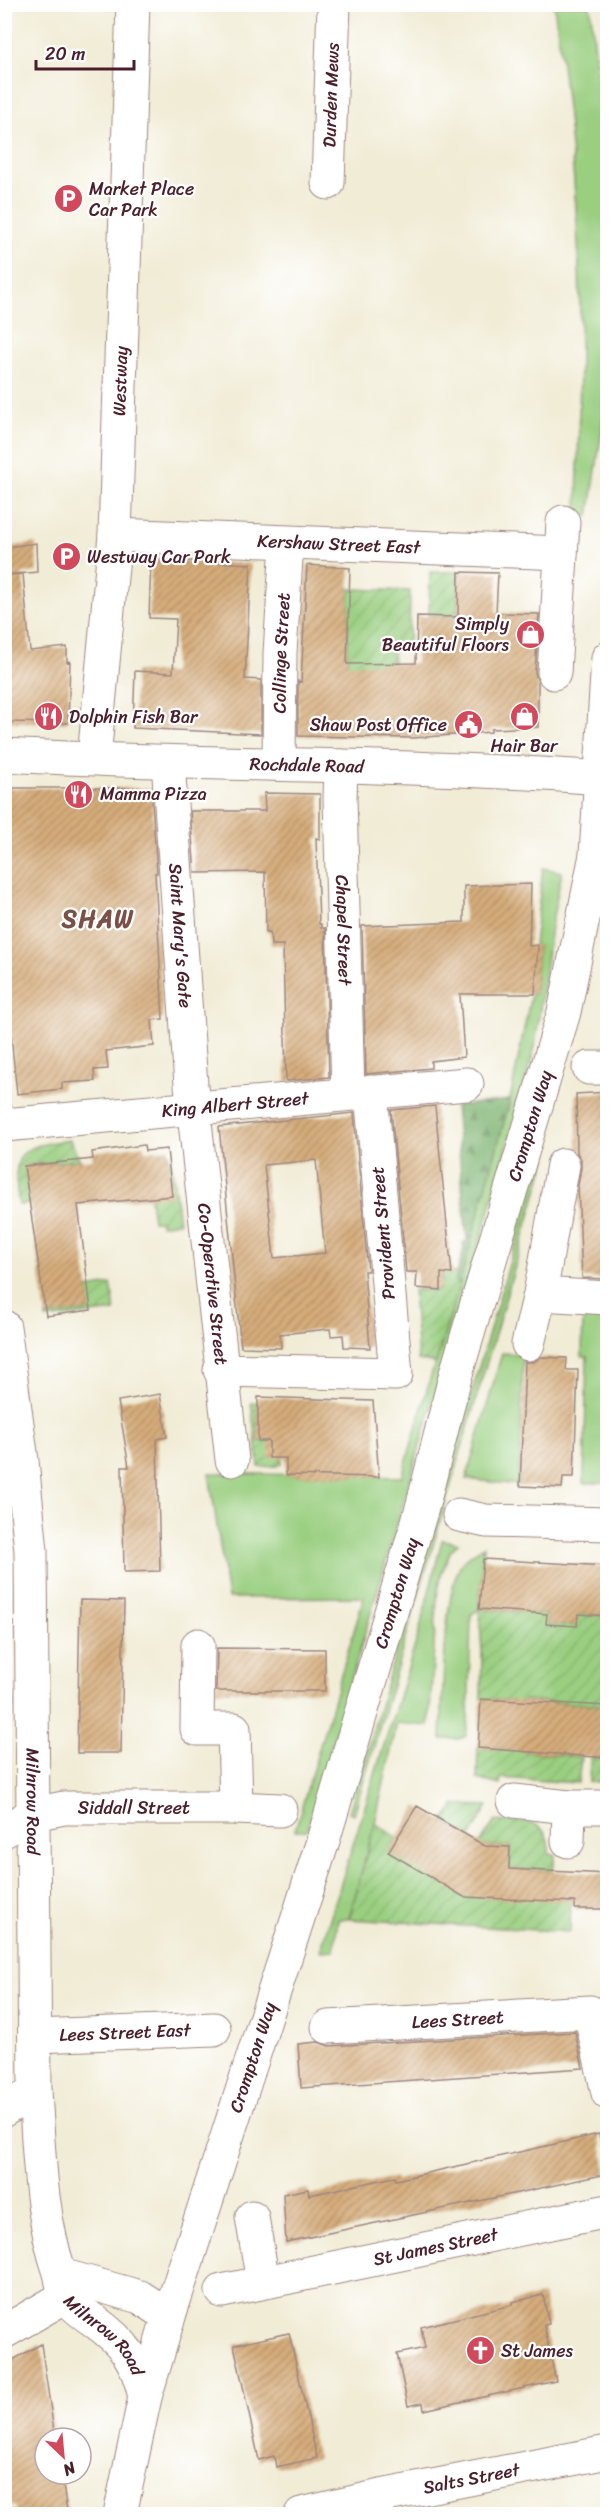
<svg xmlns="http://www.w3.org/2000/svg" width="612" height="2519" font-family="Sriracha,sans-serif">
  <defs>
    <pattern id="forest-firs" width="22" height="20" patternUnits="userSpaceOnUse" patternTransform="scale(1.5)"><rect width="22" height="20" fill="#7bb26e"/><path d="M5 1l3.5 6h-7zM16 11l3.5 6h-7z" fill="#67905b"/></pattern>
    <pattern id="garden-furrows" width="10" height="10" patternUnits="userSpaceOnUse" patternTransform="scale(1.5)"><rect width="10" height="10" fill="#9acf80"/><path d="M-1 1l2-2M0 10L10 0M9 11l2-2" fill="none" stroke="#86b16f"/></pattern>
    <pattern id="building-hatch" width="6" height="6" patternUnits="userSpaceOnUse" patternTransform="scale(1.5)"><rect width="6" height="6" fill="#d6ad7c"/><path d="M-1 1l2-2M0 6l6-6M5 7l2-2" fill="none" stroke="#b08c66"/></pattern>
  </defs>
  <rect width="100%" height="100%" fill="#fff"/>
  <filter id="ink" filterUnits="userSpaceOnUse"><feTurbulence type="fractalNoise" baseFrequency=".0167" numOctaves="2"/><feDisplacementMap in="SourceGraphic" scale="12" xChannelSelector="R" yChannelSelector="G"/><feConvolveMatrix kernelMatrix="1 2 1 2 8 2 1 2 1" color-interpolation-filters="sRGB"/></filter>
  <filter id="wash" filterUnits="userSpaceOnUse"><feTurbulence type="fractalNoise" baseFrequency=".008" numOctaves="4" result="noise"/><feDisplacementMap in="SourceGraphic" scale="24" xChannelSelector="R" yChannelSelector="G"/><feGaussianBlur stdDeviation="1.35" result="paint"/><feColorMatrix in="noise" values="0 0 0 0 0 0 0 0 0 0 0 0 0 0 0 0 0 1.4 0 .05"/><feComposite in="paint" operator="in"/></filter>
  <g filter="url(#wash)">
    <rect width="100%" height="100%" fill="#f1ecd6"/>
    <path fill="#9acf80" stroke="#727756" stroke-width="1.5" d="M 554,5 L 590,5 L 601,105 L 607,190 L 607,344 L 602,430 L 589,516 L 577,516 C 578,447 581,377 580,308 C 579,208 568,103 554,5 Z
      M 543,868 L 562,872 L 551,926 L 535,1046 L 491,1205 L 307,1830 L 295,1830 L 364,1597 L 228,1598 L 209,1473 L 402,1477 L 510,1100 L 531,994 L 535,994 L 538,946 L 534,945 Z
      M 542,1152 L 548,1154 L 354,1814 L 349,1812 Z
      M 583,1316 L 607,1318 L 607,1483 L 584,1483 L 587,1357 L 582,1357 Z
      M 502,1353 L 523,1355 L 519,1485 L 466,1479 Z
      M 442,1540 L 458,1543 L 450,1552 L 441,1575 L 437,1597 L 429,1726 L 397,1723 L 375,1823 L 349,1919 L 338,1919 L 334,1950 L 320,1951 L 418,1636 Z
      M 484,1546 L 479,1609 L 471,1615 L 468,1721 L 466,1736 L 459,1739 L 441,1739 C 443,1702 443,1589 462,1563 C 468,1555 476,1551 484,1546 Z"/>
    <path fill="url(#forest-firs)" stroke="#62684c" stroke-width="1.5" d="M 510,1100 L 459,1285 L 455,1282 L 464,1248 L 463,1243 L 467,1241 L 455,1106 Z"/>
    <path fill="url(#garden-furrows)" stroke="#727756" stroke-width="1.5" d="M 430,572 L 459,572 L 457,620 L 447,616 L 429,616 Z
      M 349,589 L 410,591 L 409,648 L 393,648 L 394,673 L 347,672 Z
      M 70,1140 L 80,1160 L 25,1166 L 30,1204 L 19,1205 C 11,1152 18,1146 70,1140 Z
      M 167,1149 L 172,1167 L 179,1222 L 161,1225 L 160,1221 L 153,1221 L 150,1198 Z
      M 442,1273 L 457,1273 L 455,1282 L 459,1285 L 436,1363 L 418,1360 L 413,1290 L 440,1290 Z
      M 111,1284 L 115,1311 L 46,1319 L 46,1316 L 90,1310 L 88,1288 Z
      M 258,1402 L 258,1441 L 269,1441 L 282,1458 L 282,1463 L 277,1466 L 259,1467 L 251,1403 Z
      M 479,1609 L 547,1614 L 547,1624 L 576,1626 L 578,1614 L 607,1616 L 604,1664 L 607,1665 L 607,1706 L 524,1700 L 521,1751 L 581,1757 L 578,1783 L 501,1778 L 500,1785 L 477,1779 L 478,1748 L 510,1750 L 512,1701 L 481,1699 L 482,1651 Z
      M 590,1758 L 607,1758 L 607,1782 L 589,1782 Z
      M 455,1805 L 488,1806 L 470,1837 L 443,1821 Z
      M 495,1821 C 526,1823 549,1816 549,1854 L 555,1855 L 553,1871 L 509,1869 L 510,1847 L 478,1846 Z
      M 375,1823 L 397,1838 L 571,1901 L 570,1932 L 349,1919 Z"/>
    <g id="blocks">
      <path fill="url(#building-hatch)" fill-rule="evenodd" d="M 36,543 L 37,572 L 5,575 L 23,574 L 30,651 L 67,647 L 67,662 L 70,661 L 68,723 L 4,722 L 4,550 L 7,550 L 6,547 Z
        M 151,559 L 251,564 L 245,679 L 261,680 L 261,734 L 133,728 L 135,671 L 173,673 L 176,619 L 149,618 Z
        M 307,565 L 350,568 L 347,664 L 416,663 L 417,616 L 458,617 L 459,572 L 498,573 L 496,613 L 539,614 L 535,672 L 538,683 L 538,727 L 491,729 L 491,732 L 413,738 L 298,736 L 298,681 L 301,682 Z
        M 4,788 L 151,788 L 157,873 L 155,873 L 163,1019 L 152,1020 L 154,1046 L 106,1051 L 108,1069 L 94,1070 L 95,1081 L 62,1083 L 62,1089 L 17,1094 L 8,1006 L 4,1006 Z
        M 264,793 L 320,794 L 320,839 L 316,838 L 319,924 L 321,924 L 321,928 L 325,928 L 329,1077 L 286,1081 L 283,945 L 271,945 L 270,932 L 266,932 L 265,872 L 195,873 L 190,811 L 265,811 Z
        M 531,884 L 529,946 L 538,945 L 535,994 L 460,994 L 464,1057 L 431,1061 L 431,1068 L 366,1074 L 362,926 L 464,922 L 464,886 Z
        M 608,1092 L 608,1279 L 582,1278 L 578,1185 L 581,1168 L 581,1159 L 577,1153 L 576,1094 Z
        M 435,1106 L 452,1274 L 441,1273 L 441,1290 L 416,1288 L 417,1272 L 406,1272 L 391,1110 Z
        M 354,1113 L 368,1271 L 364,1271 L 370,1348 L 344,1347 L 343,1335 L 331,1336 L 330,1329 L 280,1334 L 281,1348 L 241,1347 L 219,1127 ZM 316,1160 L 325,1253 L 274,1258 L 264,1165 Z
        M 144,1145 L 145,1151 L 167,1149 L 172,1196 L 78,1205 L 91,1310 L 46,1316 L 24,1166 L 93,1159 L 92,1152 Z
        M 541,1357 L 567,1358 L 566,1370 L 578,1370 L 574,1477 L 563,1477 L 562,1488 L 520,1486 L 525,1362 L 534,1362 Z
        M 160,1394 L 167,1437 L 157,1439 L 160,1571 L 124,1572 L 122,1467 L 129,1467 L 118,1401 Z
        M 258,1397 L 373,1401 L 379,1477 L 286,1475 L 286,1458 L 269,1458 L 269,1441 L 258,1441 Z
        M 483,1559 L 608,1566 L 608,1616 L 578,1614 L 577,1626 L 546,1624 L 547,1614 L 479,1609 Z
        M 80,1600 L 124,1601 L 121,1753 L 77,1753 Z
        M 217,1648 L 325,1649 L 325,1691 L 216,1691 Z
        M 481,1699 L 608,1706 L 608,1758 L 478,1748 Z
        M 417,1806 L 485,1846 L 510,1847 L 509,1869 L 608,1874 L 608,1909 L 575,1909 L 575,1902 L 464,1897 L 388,1852 Z
        M 575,2032 L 583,2068 L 301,2088 L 298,2044 L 318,2042 L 329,2046 Z
        M 599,2134 L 607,2174 L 286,2242 L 283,2194 L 308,2189 L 309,2195 L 395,2177 L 396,2180 Z
        M 543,2295 L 549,2324 L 544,2325 L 556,2381 L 424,2410 L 423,2403 L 408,2406 L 397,2354 L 425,2348 L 421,2327 L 512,2305 L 512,2302 Z
        M 289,2333 L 317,2458 L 276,2467 L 274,2456 L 259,2460 L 234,2345 Z
        M 41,2344 L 55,2438 L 45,2438 L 45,2474 L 61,2474 L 67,2510 L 39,2514 L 16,2514 L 15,2506 L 4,2508 L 4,2365 Z"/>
    </g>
  </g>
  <g filter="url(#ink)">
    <use href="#blocks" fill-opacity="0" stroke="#9e8680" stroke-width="1.5"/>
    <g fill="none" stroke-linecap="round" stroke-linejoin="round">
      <defs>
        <g id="minor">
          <path id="s1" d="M 328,183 L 334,4"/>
          <path id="s2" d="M 115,535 L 561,553"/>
          <path d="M 554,673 L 563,522"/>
          <path id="s3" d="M 4,755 C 203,766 403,763 601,778"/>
          <path id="s4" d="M 94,758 L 115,535 L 133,4"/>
          <path id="s5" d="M 168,762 L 191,1085 L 232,1460"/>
          <path id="s6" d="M 279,764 L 280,653 L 287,543"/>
          <path id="s7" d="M 341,766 L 340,798 L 348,1094"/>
          <path d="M 589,1068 L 608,1068"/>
          <path id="s8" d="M 4,1125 L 467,1084"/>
          <path d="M 540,1294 L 608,1298"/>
          <path id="s9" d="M 4,1327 L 22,1461 L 31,1551 L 35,2091 C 39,2151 40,2216 60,2273 C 62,2280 62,2289 66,2295 C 71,2305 84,2314 93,2320 C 125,2343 136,2358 145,2397"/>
          <path d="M 528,1344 L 540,1294 L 563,1165"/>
          <path d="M 220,1370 L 396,1374 L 371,1092"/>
          <path d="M 459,1515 L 486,1521 L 608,1524"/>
          <path d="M 198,1645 L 197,1729 L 234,1729 L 236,1808"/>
          <path d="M 514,1801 L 569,1807 L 608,1807"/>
          <path id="s10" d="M 4,1831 L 33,1814 L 64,1808 L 236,1808 L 280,1810"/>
          <path d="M 568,1841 L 569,1807"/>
          <path id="s11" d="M 328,2027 L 590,2012 L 608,2093"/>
          <path id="s12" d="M 35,2036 L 214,2029"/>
          <path d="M 4,2110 L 35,2091"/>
          <path d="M 252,2217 L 263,2282"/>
          <path d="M 61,2275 L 140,2297 L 169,2316"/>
          <path id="s13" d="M 222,2291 L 608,2211"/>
          <path d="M 4,2332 L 66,2296"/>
          <path id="s14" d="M 301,2514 L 376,2497 L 608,2452"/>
        </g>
        <g id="major">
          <path id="s15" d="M 120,2514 L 145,2397 L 169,2316 L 322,1844 L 422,1508 L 455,1377 L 564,1012 L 596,855 L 608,658"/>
        </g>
      </defs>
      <use href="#minor" stroke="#9e8680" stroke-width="35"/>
      <use href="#major" stroke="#9e8680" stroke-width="35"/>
      <use href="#minor" stroke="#fff" stroke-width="33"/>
      <use href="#major" stroke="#fff" stroke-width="33"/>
    </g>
  </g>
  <defs>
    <symbol id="parking-disc" viewBox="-11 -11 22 22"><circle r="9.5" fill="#d1495b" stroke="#fff"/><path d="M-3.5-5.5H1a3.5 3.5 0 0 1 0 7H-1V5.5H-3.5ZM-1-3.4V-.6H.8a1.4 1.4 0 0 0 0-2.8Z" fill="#fff"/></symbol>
    <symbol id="shop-disc" viewBox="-11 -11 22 22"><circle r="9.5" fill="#d1495b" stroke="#fff"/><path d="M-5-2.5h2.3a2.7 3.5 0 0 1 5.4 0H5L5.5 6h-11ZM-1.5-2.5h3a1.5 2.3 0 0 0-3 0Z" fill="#fff"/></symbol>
    <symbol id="restaurant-disc" viewBox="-11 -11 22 22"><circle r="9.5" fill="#d1495b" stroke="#fff"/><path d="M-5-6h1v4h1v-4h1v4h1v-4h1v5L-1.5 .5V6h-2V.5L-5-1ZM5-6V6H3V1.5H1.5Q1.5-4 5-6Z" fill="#fff"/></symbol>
    <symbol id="civic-disc" viewBox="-11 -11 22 22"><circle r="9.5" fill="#d1495b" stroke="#fff"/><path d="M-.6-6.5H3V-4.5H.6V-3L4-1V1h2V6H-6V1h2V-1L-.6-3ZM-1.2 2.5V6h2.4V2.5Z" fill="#fff"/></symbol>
    <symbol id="church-disc" viewBox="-11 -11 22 22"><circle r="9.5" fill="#d1495b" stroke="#fff"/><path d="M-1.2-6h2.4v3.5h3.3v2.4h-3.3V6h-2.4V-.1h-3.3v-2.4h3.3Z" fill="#fff"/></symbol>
  </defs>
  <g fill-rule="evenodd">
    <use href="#parking-disc" x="52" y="182" width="33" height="33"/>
    <use href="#parking-disc" x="50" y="540" width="33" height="33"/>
    <use href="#shop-disc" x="514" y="618" width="33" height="33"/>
    <use href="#restaurant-disc" x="32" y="700" width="33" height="33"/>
    <use href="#shop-disc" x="508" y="700" width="33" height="33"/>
    <use href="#civic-disc" x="452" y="708" width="33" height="33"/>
    <use href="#restaurant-disc" x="62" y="778" width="33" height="33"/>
    <use href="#church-disc" x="464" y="2334" width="33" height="33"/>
  </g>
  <g text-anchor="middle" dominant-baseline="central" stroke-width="4.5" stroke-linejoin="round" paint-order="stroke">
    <g font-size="18" fill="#4a1f2b" stroke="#fff">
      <text stroke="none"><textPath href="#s1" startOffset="88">Durden Mews</textPath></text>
      <text stroke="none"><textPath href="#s4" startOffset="378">Westway</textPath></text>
      <text stroke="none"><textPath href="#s2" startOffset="224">Kershaw Street East</textPath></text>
      <text stroke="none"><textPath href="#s6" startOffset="111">Collinge Street</textPath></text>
      <text stroke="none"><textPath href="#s3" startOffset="303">Rochdale Road</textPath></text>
      <text stroke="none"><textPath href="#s7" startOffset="164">Chapel Street</textPath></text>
      <text stroke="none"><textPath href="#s5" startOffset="174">Saint Mary's Gate</textPath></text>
      <text stroke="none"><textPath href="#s8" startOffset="232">King Albert Street</textPath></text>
      <text stroke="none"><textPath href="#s15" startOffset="1448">Crompton Way</textPath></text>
      <text transform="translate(383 1233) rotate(-95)">Provident Street</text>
      <text stroke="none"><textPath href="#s5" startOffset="524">Co-Operative Street</textPath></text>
      <text stroke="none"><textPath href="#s15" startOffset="962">Crompton Way</textPath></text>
      <text stroke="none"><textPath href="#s9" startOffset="476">Milnrow Road</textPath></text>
      <text stroke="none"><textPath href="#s10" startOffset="135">Siddall Street</textPath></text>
      <text stroke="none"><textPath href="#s11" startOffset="130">Lees Street</textPath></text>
      <text stroke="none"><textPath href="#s12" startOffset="90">Lees Street East</textPath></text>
      <text stroke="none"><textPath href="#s15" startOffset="476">Crompton Way</textPath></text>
      <text stroke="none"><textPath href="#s13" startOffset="218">St James Street</textPath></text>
      <text stroke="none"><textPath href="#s9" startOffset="1029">Milnrow Road</textPath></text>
      <text stroke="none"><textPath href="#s14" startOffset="174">Salts Street</textPath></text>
    </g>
    <g font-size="18" fill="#4a1f2b" stroke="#fff" text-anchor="start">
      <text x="89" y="189">Market Place<tspan x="89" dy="21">Car Park</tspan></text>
      <text x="87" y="557">Westway Car Park</text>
      <text x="509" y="624" text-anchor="end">Simply<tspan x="509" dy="21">Beautiful Floors</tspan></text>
      <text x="69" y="717">Dolphin Fish Bar</text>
      <text x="447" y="725" text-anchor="end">Shaw Post Office</text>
      <text x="524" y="746" text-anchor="middle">Hair Bar</text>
      <text x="100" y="794">Mamma Pizza</text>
      <text x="501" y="2351">St James</text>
    </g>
    <g font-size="24" font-weight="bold" letter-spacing="1.5" fill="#7b5147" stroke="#fff">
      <text x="98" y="919">SHAW</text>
    </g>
  </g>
  <rect width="612" height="2519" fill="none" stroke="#fff" stroke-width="24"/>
  <g transform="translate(63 2456) rotate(154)"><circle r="28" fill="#ffffff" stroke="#b7a5aa" stroke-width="1.5"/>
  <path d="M0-4.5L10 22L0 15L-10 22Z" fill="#d1495b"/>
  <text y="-9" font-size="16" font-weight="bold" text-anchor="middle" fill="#4a1f2b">N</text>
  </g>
  <path d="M36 60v9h98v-9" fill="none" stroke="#4a1f2b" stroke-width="3"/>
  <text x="45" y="60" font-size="18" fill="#4a1f2b" stroke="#ffffff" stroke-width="4.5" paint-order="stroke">20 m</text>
</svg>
